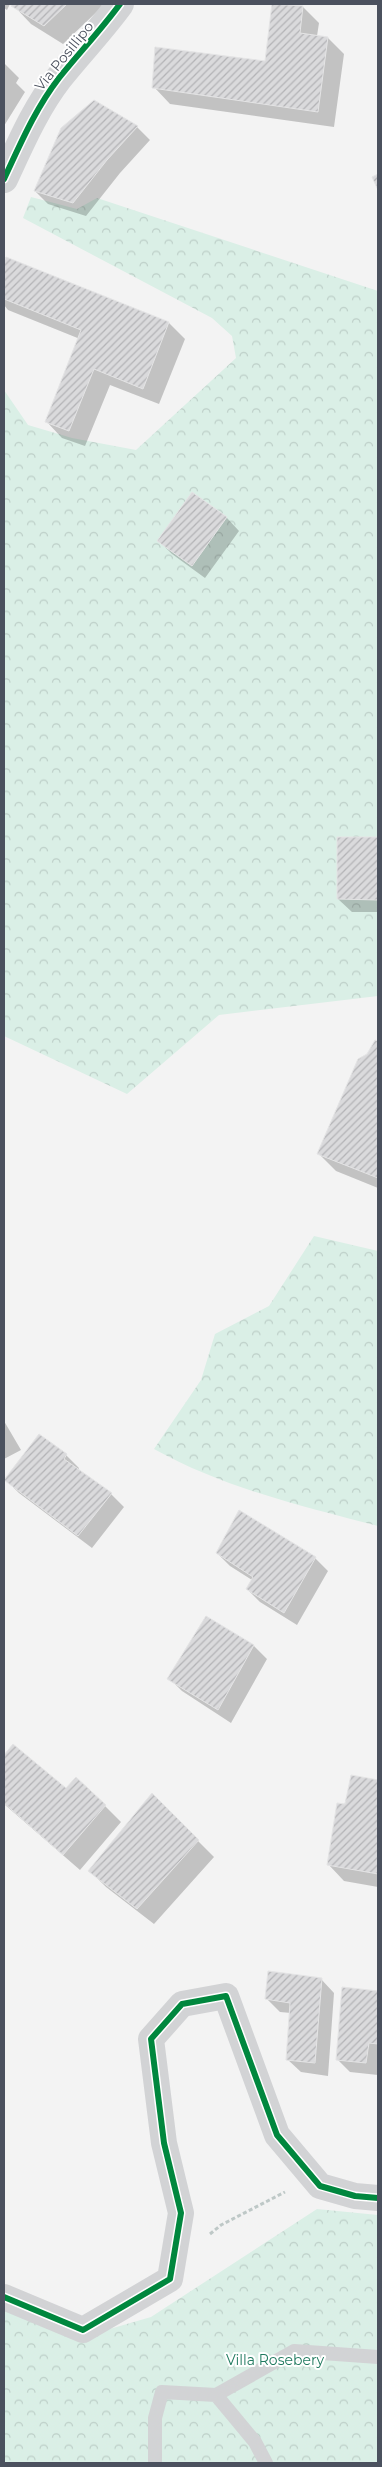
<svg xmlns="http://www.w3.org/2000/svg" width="382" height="2467" font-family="Montserrat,sans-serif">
  <defs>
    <pattern id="forest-crowns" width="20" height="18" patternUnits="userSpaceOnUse" patternTransform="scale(1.25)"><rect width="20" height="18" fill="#daefe6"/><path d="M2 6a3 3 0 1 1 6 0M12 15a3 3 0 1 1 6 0" fill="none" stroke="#bdcfc8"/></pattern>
    <pattern id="building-hatch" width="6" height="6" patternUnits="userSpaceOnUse" patternTransform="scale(1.25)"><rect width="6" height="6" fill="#dadadc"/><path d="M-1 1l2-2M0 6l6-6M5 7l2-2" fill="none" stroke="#b3b3b6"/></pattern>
  </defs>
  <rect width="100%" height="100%" fill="#f3f3f3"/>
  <path fill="url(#forest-crowns)" d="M 31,197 L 77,209 L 97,198 L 378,291 L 378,996 L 219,1015 L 127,1094 L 4,1036 L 4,390 L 28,425 L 72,438 L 136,450 L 236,358 L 232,336 L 212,318 L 23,218 Z
    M 314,1236 L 378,1251 L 378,1526 C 302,1506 224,1488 154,1449 L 201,1380 L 215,1334 L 269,1306 Z
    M 317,2209 L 378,2215 L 378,2463 L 4,2463 L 4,2308 L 82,2337 L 151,2317 Z"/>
  <path fill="#0003" d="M 4,4 L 10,4 L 7,10 L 4,8 Z
    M 14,4 L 105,4 L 63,44 L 31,24 L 13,5 Z
    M 274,4 L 303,7 L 319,23 L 317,36 L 328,38 L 344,54 L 334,127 L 170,104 L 154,87 L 266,63 Z
    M 4,63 L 19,78 L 16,83 L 25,92 L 4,126 Z
    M 94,101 L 137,127 L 150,140 L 120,173 L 86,216 L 48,204 L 35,191 Z
    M 7,258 L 169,323 L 185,339 L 159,404 L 110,385 L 85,446 L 62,438 L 46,421 L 80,339 L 8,310 L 4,305 L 4,266 Z
    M 193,494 L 227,518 L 239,531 L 205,578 L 172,554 L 159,541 Z
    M 338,838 L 378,839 L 378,912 L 352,912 L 338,899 Z
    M 376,1041 L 378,1042 L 378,1188 L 336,1171 L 318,1153 Z
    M 4,1421 L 21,1450 L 4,1459 Z
    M 66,1455 L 79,1468 L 78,1470 L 111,1494 L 124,1507 L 92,1548 L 19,1493 L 6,1480 Z
    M 217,1553 L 315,1558 L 328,1571 L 297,1625 L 260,1602 L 247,1589 L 252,1580 L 230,1566 Z
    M 206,1618 L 254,1646 L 267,1659 L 231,1723 L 182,1691 L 169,1678 Z
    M 13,1746 L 66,1790 L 105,1806 L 121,1822 L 80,1870 L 4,1804 L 4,1757 Z
    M 352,1777 L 378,1781 L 378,1887 L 344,1881 L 328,1864 Z
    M 152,1795 L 214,1857 L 154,1924 L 106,1887 L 90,1871 Z
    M 321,1979 L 334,1993 L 328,2076 L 301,2072 L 287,2059 L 291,2013 L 280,2012 L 267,1999 Z
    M 343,1989 L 378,1992 L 378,2075 L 350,2072 L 337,2059 Z"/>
  <path fill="url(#building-hatch)" stroke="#e4e4e5" d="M 12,4 L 67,4 L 44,26 L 11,6 Z
    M 272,4 L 303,6 L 300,33 L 328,37 L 318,112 L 152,88 L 155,47 L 265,61 Z
    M 94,100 L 138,126 L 107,160 L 73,203 L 34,191 L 61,128 Z
    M 378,174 L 378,190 L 372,177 Z
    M 6,257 L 169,322 L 143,389 L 94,369 L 69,431 L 45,422 L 81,330 L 4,299 L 4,262 Z
    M 192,492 L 227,517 L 192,566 L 157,541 Z
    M 337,837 L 378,837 L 378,900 L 337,899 Z
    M 375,1040 L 378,1041 L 378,1178 L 317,1154 L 358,1059 L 367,1054 Z
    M 39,1434 L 67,1454 L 64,1459 L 112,1493 L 78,1536 L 4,1480 Z
    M 239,1510 L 316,1557 L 284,1613 L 246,1589 L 253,1577 L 216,1553 Z
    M 206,1616 L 254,1645 L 218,1710 L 167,1679 Z
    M 13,1744 L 66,1788 L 76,1777 L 106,1805 L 63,1855 L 4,1803 L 4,1755 Z
    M 351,1775 L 378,1780 L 378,1874 L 327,1865 L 337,1803 L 345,1804 Z
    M 152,1793 L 199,1840 L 137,1909 L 88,1871 Z
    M 268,1971 L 322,1978 L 315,2063 L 286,2060 L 290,2003 L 265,1999 Z
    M 342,1987 L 378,1991 L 378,2044 L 369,2043 L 366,2063 L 336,2060 Z"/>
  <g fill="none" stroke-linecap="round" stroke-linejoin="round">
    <path stroke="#bec8c7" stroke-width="3" stroke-dasharray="4 2.5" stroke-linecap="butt" d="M 210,2234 L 221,2225 L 285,2192"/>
    <path stroke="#d2d3d5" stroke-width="14" d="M 216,2395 L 294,2351 L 378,2357
      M 155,2463 L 155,2418 L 162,2392 L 216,2395 L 255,2442 L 266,2463"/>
    <path stroke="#d2d3d5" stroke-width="26" d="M 4,2297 L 83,2330 L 170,2279 L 181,2213 L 164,2143 L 151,2039 L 182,2004 L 226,1996 L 277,2135 L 320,2186 L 355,2196 L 378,2198"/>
    <path stroke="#d2d3d5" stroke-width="28" d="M 4,179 C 20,145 35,109 59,78 C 79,53 101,30 120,4"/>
    <defs>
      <path id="cycleway" d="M 4,179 C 20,145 35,109 59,78 C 79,53 101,30 120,4
        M 4,2297 L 83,2330 L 170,2279 L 181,2213 L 164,2143 L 151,2039 L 182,2004 L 226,1996 L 277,2135 L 320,2186 L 355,2196 L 378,2198"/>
    </defs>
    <use href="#cycleway" stroke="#fff" stroke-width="9"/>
    <use href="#cycleway" stroke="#00873e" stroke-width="6"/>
  </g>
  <g text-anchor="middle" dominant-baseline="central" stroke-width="4" stroke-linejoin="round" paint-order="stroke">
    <g font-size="14" fill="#4b515e" stroke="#fff">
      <text transform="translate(64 56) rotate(-51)">Via Posillipo</text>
    </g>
    <g font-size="14" fill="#207a5f" stroke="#fff">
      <text x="275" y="2360">Villa Rosebery</text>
    </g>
  </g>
  <rect width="382" height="2467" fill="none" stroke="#4b515e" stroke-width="10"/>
</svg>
